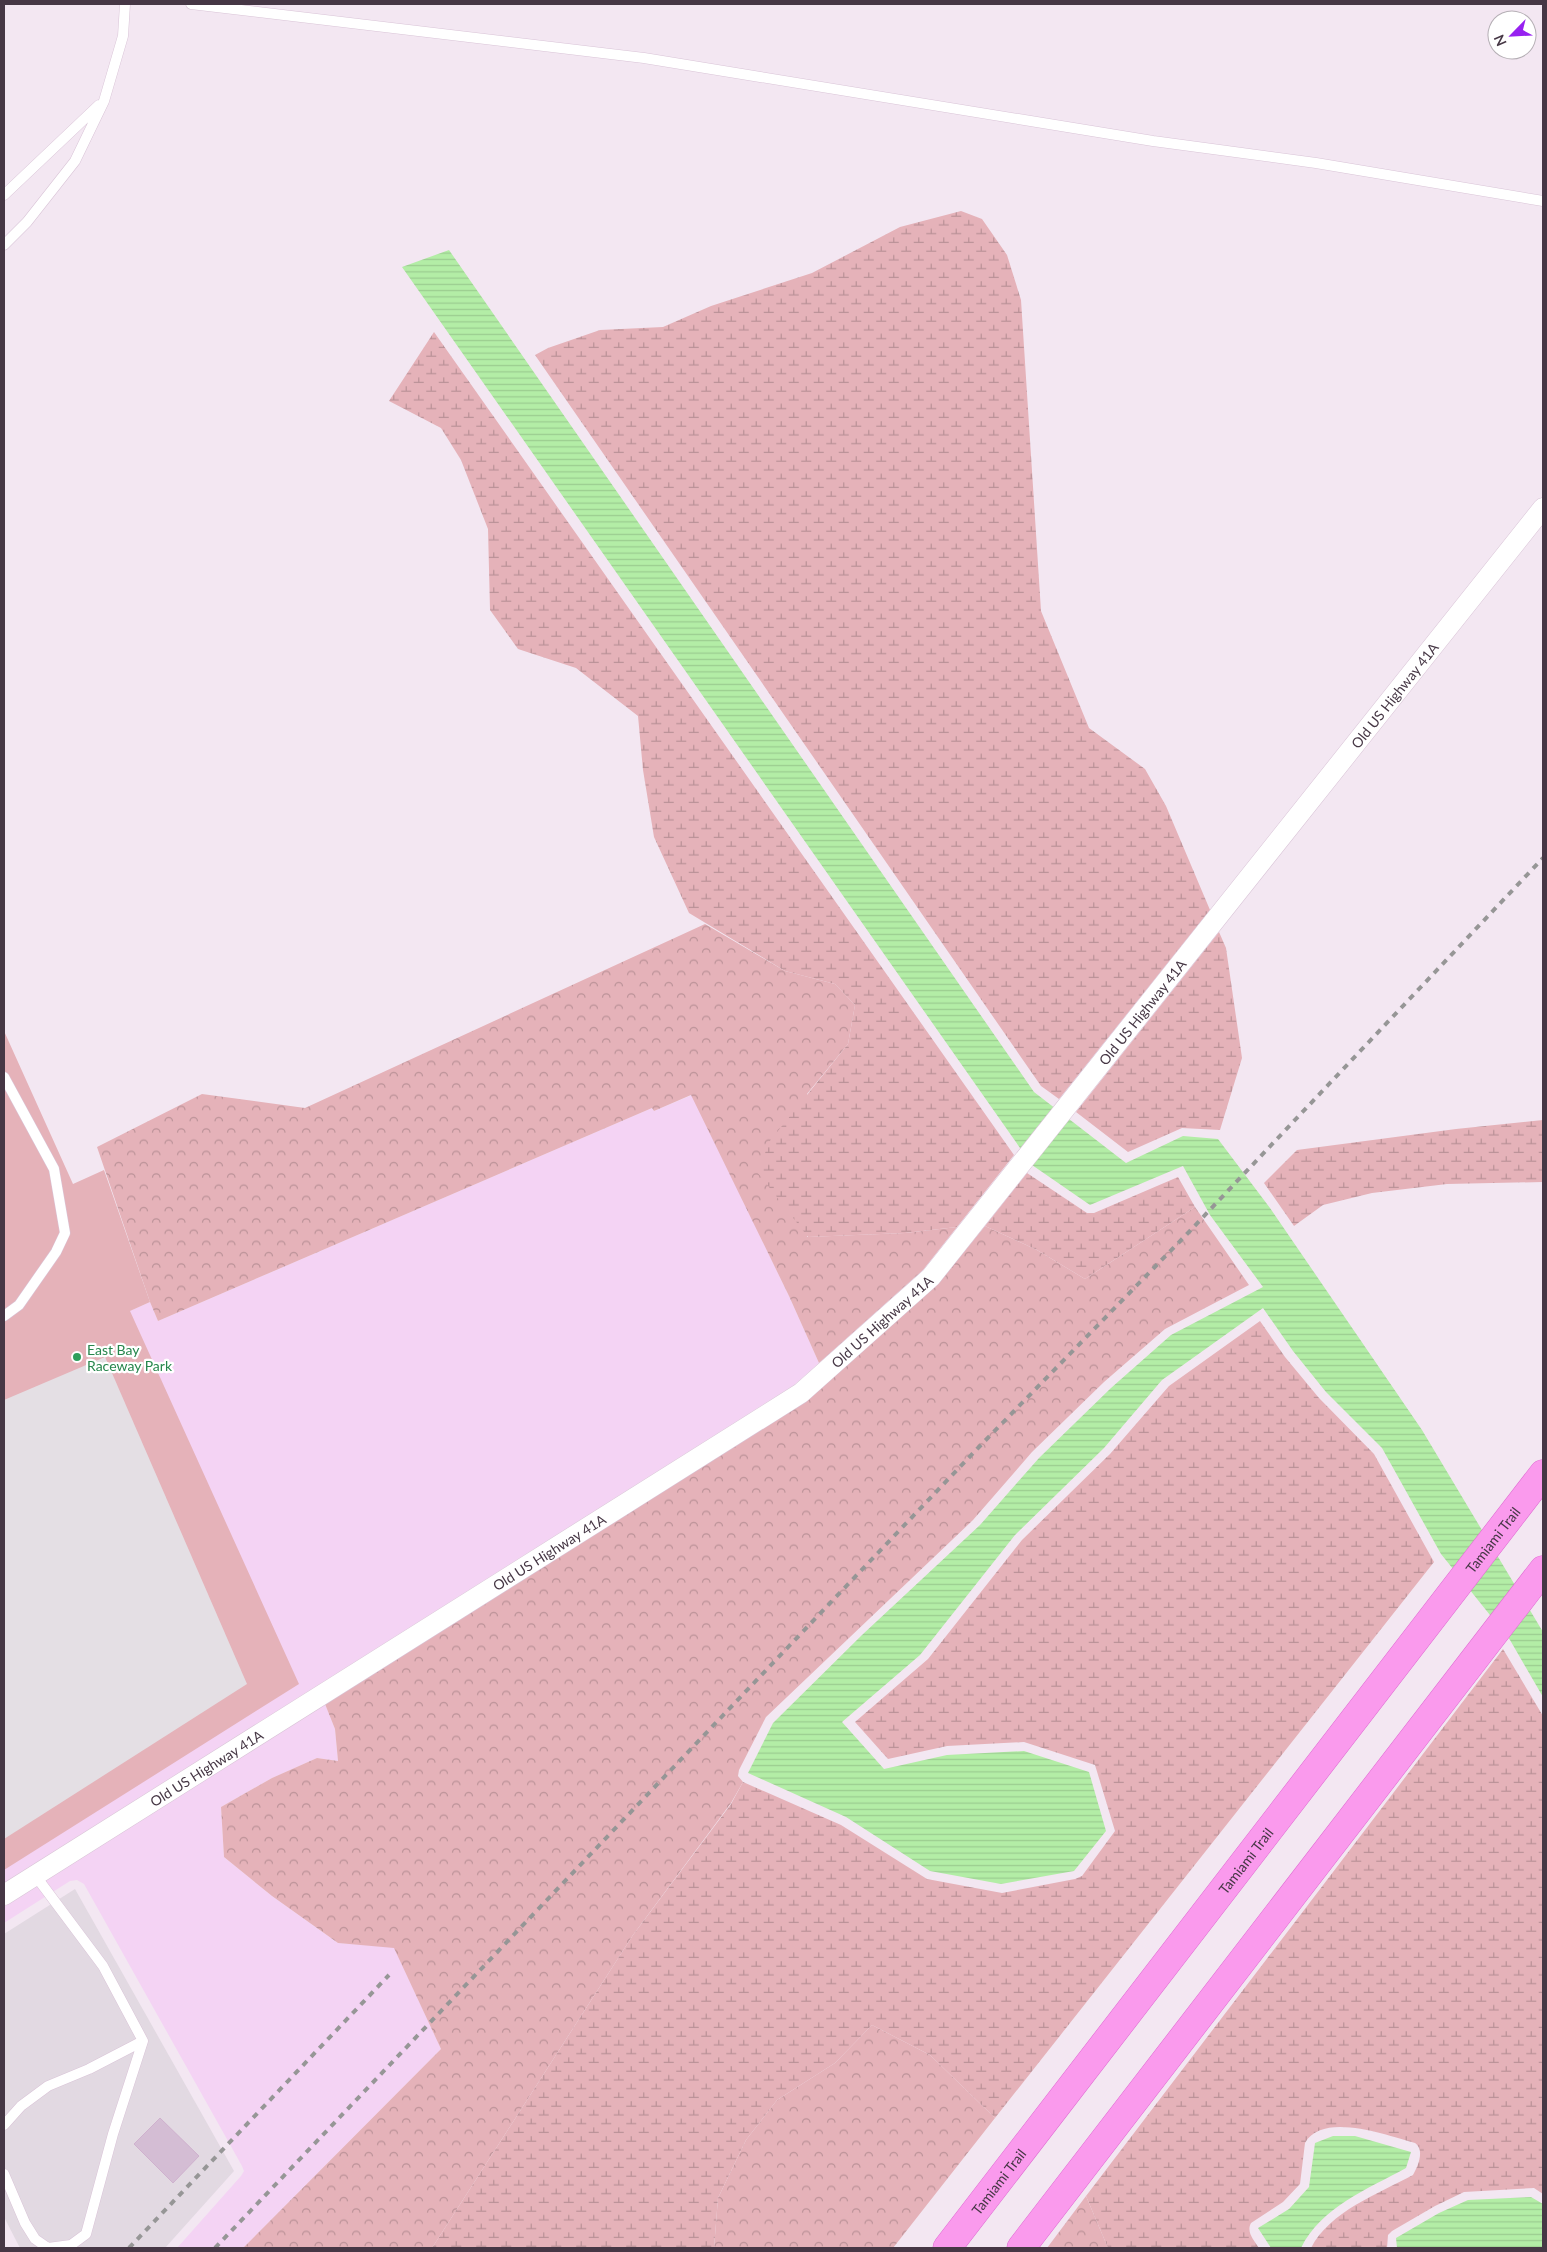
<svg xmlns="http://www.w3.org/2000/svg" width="1547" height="2252" font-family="Lato,sans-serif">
  <defs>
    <pattern id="forest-crowns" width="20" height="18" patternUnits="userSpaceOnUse" patternTransform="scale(1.25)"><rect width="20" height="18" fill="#e5b2b9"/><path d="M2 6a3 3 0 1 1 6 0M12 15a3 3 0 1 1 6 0" fill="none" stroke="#bb9298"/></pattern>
    <pattern id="wetland-marsh" width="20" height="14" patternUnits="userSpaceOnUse" patternTransform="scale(1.25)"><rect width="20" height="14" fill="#e5b2b9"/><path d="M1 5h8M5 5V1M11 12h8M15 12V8" fill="none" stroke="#bb9298"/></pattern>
    <pattern id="water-rules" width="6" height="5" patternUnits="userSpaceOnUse" patternTransform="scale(1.25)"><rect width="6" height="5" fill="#b3eda6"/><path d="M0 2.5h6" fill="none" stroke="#9bcc90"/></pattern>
  </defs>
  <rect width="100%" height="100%" fill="#f3e7f2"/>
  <path fill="#f4d3f4" d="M 692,1095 L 789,1296 L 819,1363 L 794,1385 L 4,1883 L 4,1367 L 150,1302 L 158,1321 L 652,1108 L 654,1111 Z
    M 325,1704 L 335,1729 L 338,1761 L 317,1758 L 272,1778 L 221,1807 L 224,1857 L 272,1896 L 338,1943 L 394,1947 L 441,2049 L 243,2248 L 177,2248 L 241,2176 L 244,2171 L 242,2166 L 84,1884 L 77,1880 L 70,1881 L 4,1923 L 4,1907 Z"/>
  <path fill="#e2d9e2" d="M 75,1889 L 234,2171 L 165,2248 L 20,2248 L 4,2217 L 4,1934 Z"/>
  <path fill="url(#forest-crowns)" d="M 705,924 L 785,971 L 835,984 L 855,1005 L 848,1044 L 807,1094 L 807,1237 L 905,1233 L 957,1227 L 923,1270 L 819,1363 L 789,1296 L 691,1095 L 654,1111 L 652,1108 L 158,1321 L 150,1302 L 97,1147 L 202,1094 L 305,1108 Z
    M 1195,1207 L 1249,1285 L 1165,1329 L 1104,1382 L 1032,1452 L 973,1520 L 766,1717 L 739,1770 L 738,1776 L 743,1782 L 731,1803 L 633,1935 L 432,2248 L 243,2248 L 441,2049 L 394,1948 L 338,1943 L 272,1896 L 224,1857 L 221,1807 L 272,1778 L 317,1758 L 338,1761 L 335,1729 L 325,1704 L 806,1401 L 938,1284 L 985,1226 L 1037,1250 L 1085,1279 Z
    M 872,2025 L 930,2055 L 995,2118 L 893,2248 L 714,2248 L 718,2198 L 746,2140 L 777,2100 L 835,2063 Z
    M 1086,2196 L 1108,2248 L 1047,2248 Z"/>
  <path fill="url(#wetland-marsh)" d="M 961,211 L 982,219 L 1007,255 L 1021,300 L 1041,611 L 1089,728 L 1145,769 L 1166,806 L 1210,910 L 1059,1099 L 1041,1086 L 535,355 L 548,348 L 600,330 L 663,327 L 711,306 L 812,273 L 900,227 Z
    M 434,332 L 1014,1155 L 957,1227 L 905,1233 L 808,1237 L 758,1173 L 769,1142 L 848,1044 L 855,1005 L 835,984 L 785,971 L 689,913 L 654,837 L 643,770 L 638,716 L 576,668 L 518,649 L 490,610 L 488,529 L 461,460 L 441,428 L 389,401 Z
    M 1219,932 L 1226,948 L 1242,1058 L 1220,1130 L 1182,1128 L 1128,1152 L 1076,1112 Z
    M 1543,1120 L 1543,1182 L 1447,1184 L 1372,1193 L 1323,1205 L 1294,1226 L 1264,1183 L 1297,1150 L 1456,1129 Z
    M 1027,1173 L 1087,1213 L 1094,1213 L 1178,1177 L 1195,1207 L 1085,1279 L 1037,1250 L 985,1226 Z
    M 1260,1321 L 1285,1357 L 1319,1398 L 1374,1454 L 1434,1562 L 995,2118 L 930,2055 L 872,2025 L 835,2063 L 777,2100 L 746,2140 L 718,2198 L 714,2248 L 432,2248 L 633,1935 L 731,1804 L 743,1782 L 841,1825 L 927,1879 L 1002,1893 L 1075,1879 L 1082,1876 L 1115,1831 L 1095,1765 L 1024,1742 L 947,1746 L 888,1759 L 855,1722 L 928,1659 L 1022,1540 L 1110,1454 L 1169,1386 Z
    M 1503,1649 L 1543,1716 L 1543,2194 L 1534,2188 L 1464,2192 L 1435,2206 L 1392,2231 L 1388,2235 L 1387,2248 L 1311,2248 C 1330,2211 1378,2194 1413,2175 C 1418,2166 1425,2150 1415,2143 C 1388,2136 1323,2111 1305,2143 L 1300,2184 L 1283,2202 L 1251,2223 C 1246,2232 1254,2240 1259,2248 L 1108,2248 L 1086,2196 Z"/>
  <path fill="#e5b2b9" d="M 4,1031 L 73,1184 L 104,1170 L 150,1302 L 130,1311 L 299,1684 L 4,1870 Z"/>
  <path fill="#e4dfe4" d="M 105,1357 L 247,1684 L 4,1839 L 4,1400 Z"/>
  <path fill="url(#water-rules)" d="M 449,250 L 1034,1092 L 1126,1163 L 1183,1136 L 1218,1139 L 1270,1208 L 1422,1430 L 1543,1632 L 1543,1697 L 1510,1640 L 1441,1554 L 1382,1448 L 1326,1392 L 1293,1351 L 1263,1308 L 1162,1380 L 1104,1448 L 1015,1535 L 920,1655 L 842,1722 L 884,1769 L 947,1755 L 1024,1751 L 1089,1772 L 1106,1831 L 1074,1871 L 1001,1884 L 930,1871 L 846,1817 L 748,1773 L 773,1723 L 862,1635 L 980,1525 L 1039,1458 L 1111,1388 L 1171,1335 L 1263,1287 L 1210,1215 L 1183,1166 L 1090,1205 L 1032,1165 L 402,267 Z
    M 1333,2136 L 1355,2136 L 1411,2152 L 1406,2168 C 1368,2189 1321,2207 1301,2248 L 1271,2248 L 1258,2228 L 1289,2209 L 1309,2187 L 1315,2143 Z
    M 1531,2197 L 1543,2204 L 1543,2248 L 1397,2248 L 1396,2238 L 1439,2213 L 1468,2200 Z"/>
  <path fill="#d4bdd4" stroke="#cfb1ce" d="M 160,2118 L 199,2156 L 173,2183 L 134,2144 Z"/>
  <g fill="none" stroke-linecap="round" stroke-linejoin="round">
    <defs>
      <path id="lane" d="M 191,4 L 644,58 L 1153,141 L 1316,163 L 1543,201
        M 4,195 L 99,105
        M 4,245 L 27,222 L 75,161 L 104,101 L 123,36 L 125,4
        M 4,1077 L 54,1169 L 65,1233 L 56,1252 L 19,1305 L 4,1316
        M 4,2125 L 21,2106 L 48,2086 L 89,2069 L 143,2041
        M 4,2174 L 25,2223 L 35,2239 L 48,2248 L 71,2245 L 86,2234 L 113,2134 L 143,2041 L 103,1966 L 35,1875"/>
      <g id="street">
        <path id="s1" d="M 4,1895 L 801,1393 L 931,1277 L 1543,508"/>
      </g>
      <g id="primary">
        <path id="s2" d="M 947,2248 L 1543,1474"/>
        <path d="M 1021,2248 L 1543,1570"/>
      </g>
    </defs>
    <use href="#lane" stroke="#d9c4d7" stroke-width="11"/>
    <use href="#street" stroke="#d9c4d7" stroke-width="21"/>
    <use href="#primary" stroke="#de6ad1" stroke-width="29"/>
    <use href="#lane" stroke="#fff" stroke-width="10"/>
    <use href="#street" stroke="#fff" stroke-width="20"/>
    <use href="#primary" stroke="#fa9aed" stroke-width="28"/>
    <path stroke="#969696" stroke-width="4" stroke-dasharray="6 6" stroke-linecap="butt" d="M 129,2248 L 389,1975
      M 215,2248 L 977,1449 L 1187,1234 L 1543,858"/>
  </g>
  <circle fill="#2e9e5b" stroke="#fff" stroke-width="2" cx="77" cy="1357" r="5"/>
  <g text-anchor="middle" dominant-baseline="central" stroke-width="4.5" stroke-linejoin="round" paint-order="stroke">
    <g font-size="14" fill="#463745" stroke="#fff">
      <text stroke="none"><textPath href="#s1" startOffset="1860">Old US Highway 41A</textPath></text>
      <text stroke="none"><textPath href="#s1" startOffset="1455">Old US Highway 41A</textPath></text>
      <text stroke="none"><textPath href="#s1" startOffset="1050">Old US Highway 41A</textPath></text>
      <text stroke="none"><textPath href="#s2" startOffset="894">Tamiami Trail</textPath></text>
      <text stroke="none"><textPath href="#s1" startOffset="644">Old US Highway 41A</textPath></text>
      <text stroke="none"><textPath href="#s1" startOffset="239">Old US Highway 41A</textPath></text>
      <text stroke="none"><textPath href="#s2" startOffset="489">Tamiami Trail</textPath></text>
      <text stroke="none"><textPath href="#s2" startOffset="84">Tamiami Trail</textPath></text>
    </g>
    <g font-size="14" fill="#27864d" stroke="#fff" text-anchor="start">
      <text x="87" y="1349">East Bay<tspan x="87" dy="16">Raceway Park</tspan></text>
    </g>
  </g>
  <rect width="1547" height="2252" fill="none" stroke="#463745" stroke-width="10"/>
  <g transform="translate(1512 35) rotate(246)"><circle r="24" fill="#ffffff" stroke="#b5afb5"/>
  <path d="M0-4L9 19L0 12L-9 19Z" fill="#9721f0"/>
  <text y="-8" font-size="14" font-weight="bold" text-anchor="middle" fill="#463745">N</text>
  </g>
</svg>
